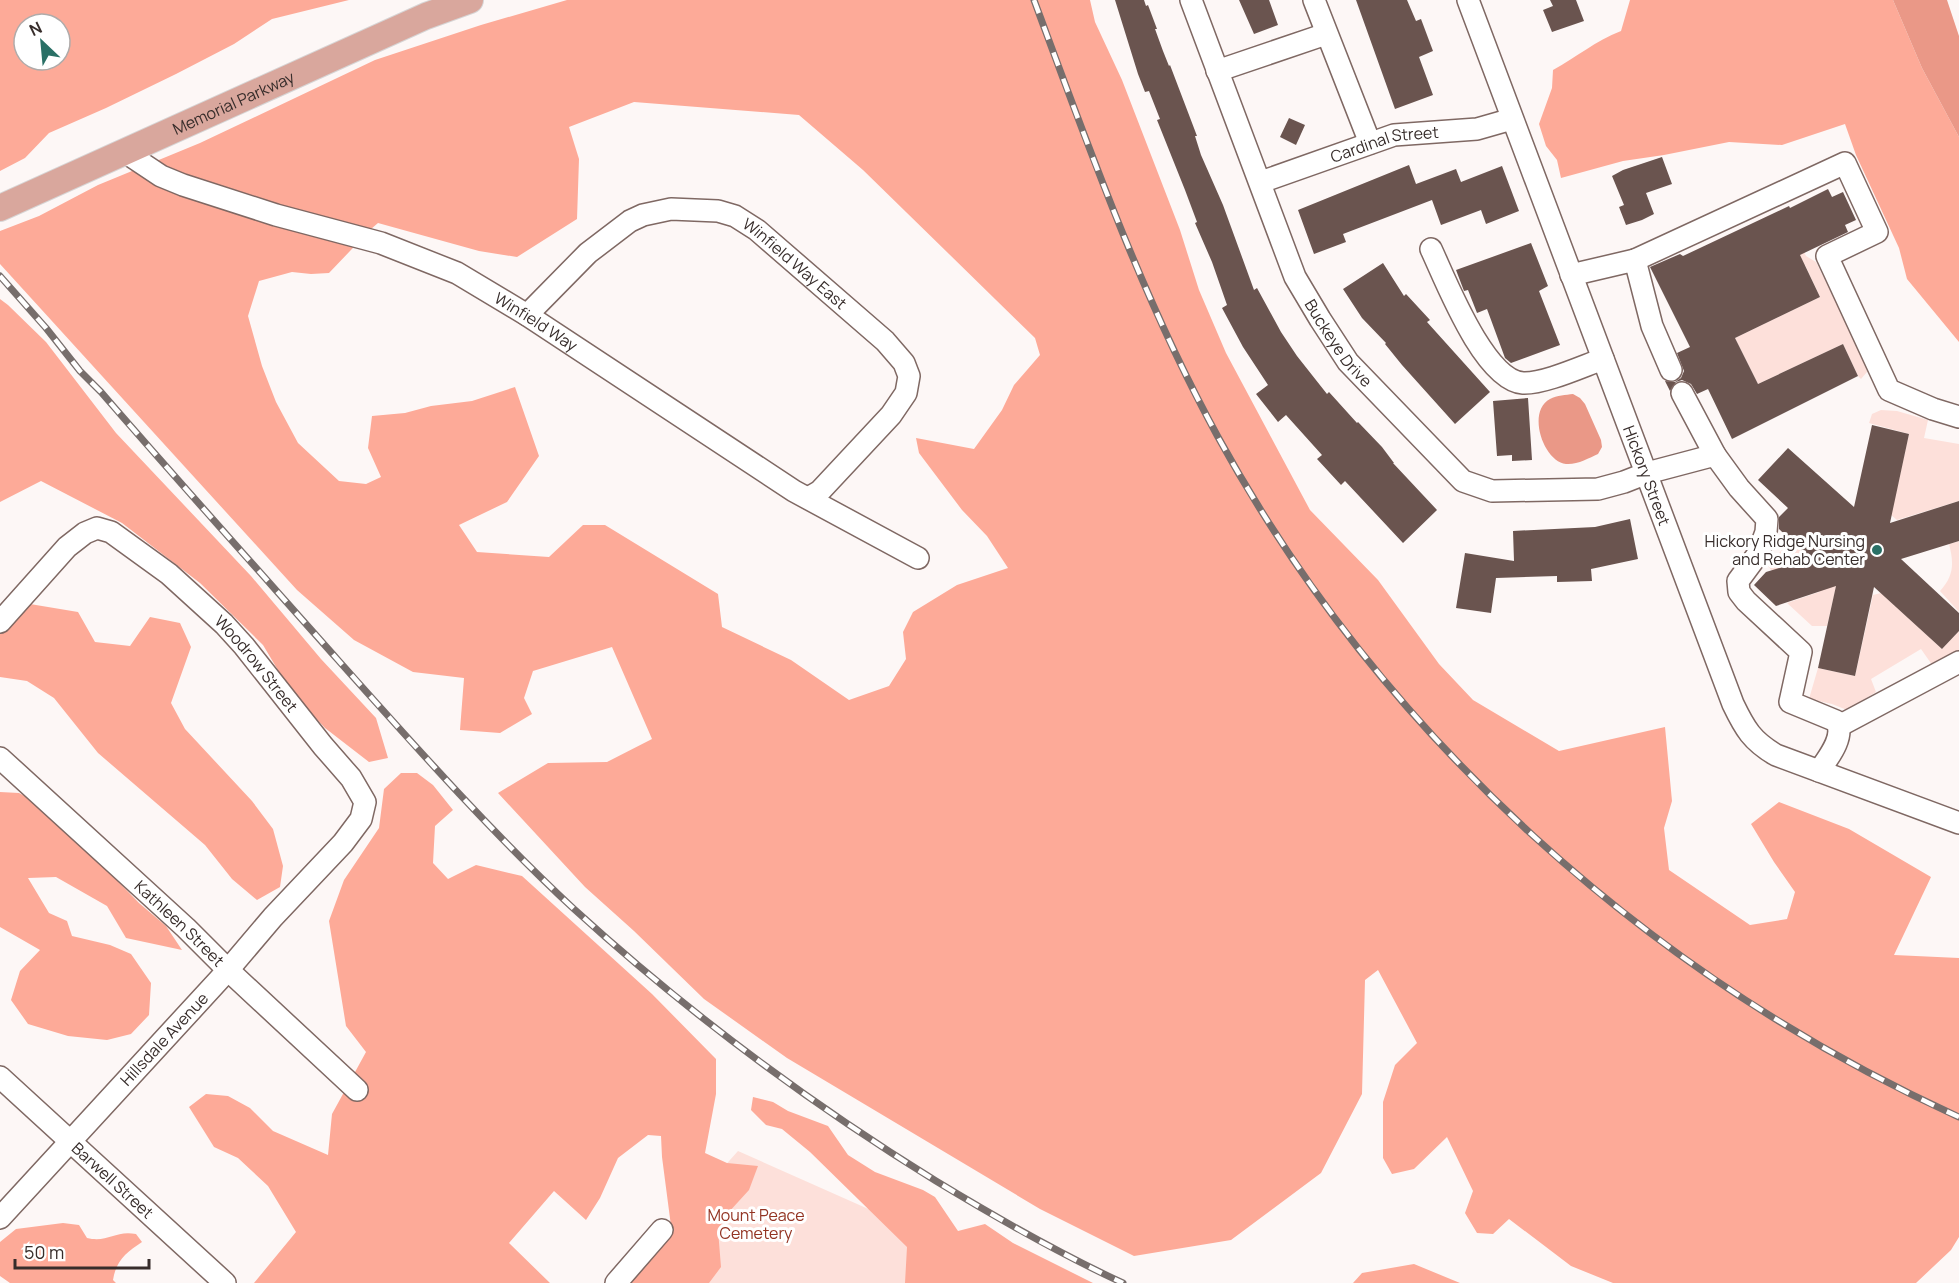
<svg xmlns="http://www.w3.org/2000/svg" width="1959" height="1283" font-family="Manrope,sans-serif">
  <rect width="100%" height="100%" fill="#fdf7f6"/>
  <path fill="#fde0da" d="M 1800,243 L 1806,256 L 1816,262 L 1865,360 L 1867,372 L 1861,379 L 1858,376 L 1843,344 L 1758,384 L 1735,338 L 1820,297 L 1805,265 L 1700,315 Z
    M 1881,410 L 1897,411 L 1928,420 L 1924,438 L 1959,444 L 1959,501 L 1897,520 L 1891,515 L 1909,434 L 1869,423 L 1872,414 Z
    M 1791,541 L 1799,549 L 1824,551 L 1803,557 L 1805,561 L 1772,571 L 1767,565 Z
    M 1959,541 L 1959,612 L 1940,591 C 1954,576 1954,563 1949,544 Z
    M 1832,576 L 1836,587 L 1827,626 L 1812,626 L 1787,603 L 1819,592 Z
    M 1881,593 L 1942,649 L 1959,631 L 1959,655 L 1935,669 L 1921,649 L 1871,679 L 1876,692 L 1847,710 L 1832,704 L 1809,699 L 1818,668 L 1855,676 L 1873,595 Z
    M 738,1151 L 1035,1283 L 620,1283 Z"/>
  <path fill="#fdaa98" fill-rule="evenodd" d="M 0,0 L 349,0 L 272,19 L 234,44 L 176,74 L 106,108 L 49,133 L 25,158 L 0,171 ZM 24,24 L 60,24 L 60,60 L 24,60 Z
    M 567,0 L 1090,0 L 1095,22 L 1122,80 L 1180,230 L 1199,290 L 1226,353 L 1310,510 L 1378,580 L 1439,664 L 1473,700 L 1559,751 L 1665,727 L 1672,801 L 1664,828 L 1669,870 L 1750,925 L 1787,919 L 1795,892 L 1774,862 L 1751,824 L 1779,802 L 1849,829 L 1931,877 L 1894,955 L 1959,958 L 1959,1237 L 1951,1250 L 1916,1283 L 1613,1283 L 1571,1266 L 1509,1219 L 1493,1234 L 1477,1233 L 1465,1213 L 1473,1191 L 1447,1137 L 1414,1169 L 1392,1174 L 1383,1158 L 1383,1102 L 1395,1065 L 1417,1043 L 1378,970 L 1365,980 L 1362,1094 L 1321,1173 L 1231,1240 L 1134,1256 L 1040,1209 L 787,1058 L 704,999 L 634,931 L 585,887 L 498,793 L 548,763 L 607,762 L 652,739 L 612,647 L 533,671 L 524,698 L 532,714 L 500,733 L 460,730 L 464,678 L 413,672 L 354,640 L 297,590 L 0,264 L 0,231 L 39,216 L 98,185 L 200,143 L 375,60 L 481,25 ZM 634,102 L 799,115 L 863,170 L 1035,338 L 1040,355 L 1014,385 L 1002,410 L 974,449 L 916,438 L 919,453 L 962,510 L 987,536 L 1008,568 L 957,585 L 913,612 L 903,632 L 906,659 L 889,686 L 849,700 L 791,660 L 722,627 L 718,594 L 605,525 L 583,525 L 549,557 L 477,552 L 459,525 L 507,502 L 539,456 L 515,387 L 472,401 L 431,406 L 405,413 L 372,416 L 368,448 L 381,477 L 366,484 L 339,481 L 298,443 L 276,402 L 262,366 L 248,316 L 259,281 L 292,272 L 311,274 L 329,273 L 371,229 L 378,223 L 479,251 L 517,257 L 577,219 L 579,159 L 569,127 Z
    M 1630,0 L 1893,0 L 1922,68 L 1959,137 L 1959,342 L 1907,279 L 1899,248 L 1856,155 L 1845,124 L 1782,145 L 1729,142 L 1664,155 L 1623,161 L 1561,178 L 1557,160 L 1546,146 L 1539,124 L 1552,88 L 1553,70 C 1577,57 1595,41 1621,31 Z
    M 0,299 L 8,305 L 46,342 L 116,433 L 251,576 L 321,659 L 376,718 L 388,758 L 369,762 L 325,728 L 291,692 L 263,645 L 200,583 L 122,523 L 41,481 L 0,502 Z
    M 30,604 L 78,612 L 95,642 L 130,646 L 150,617 L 180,623 L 191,647 L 171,703 L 185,729 L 252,801 L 273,829 L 283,866 L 280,887 L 257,900 L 232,879 L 205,845 L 98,753 L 54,698 L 27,681 L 0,677 L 0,632 Z
    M 401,773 L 417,773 L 433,785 L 453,810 L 435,826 L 433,863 L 448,879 L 476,865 L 522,876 L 652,994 L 716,1059 L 716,1094 L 705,1153 L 727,1163 L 758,1166 L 749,1190 L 728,1213 L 718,1230 L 721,1267 L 709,1283 L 620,1283 L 671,1226 L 662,1157 L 661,1136 L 648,1135 L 618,1158 L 600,1198 L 586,1220 L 554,1191 L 509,1243 L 550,1283 L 254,1283 L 296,1232 L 268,1186 L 238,1158 L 214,1147 L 189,1107 L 206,1094 L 228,1096 L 250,1108 L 273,1131 L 328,1155 L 332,1114 L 366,1052 L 346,1026 L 329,921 L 344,880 L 379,828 L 384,789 Z
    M 0,792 L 19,793 L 64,817 L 105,868 L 139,903 L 166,926 L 182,950 L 126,938 L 107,906 L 56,877 L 28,878 L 49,913 L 67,921 L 72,936 L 110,945 L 131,954 L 151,983 L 149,1015 L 131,1034 L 107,1040 L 68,1036 L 28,1024 L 11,1000 L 20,971 L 40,950 L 0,927 Z
    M 753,1097 L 773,1102 L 788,1111 L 828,1126 L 848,1155 L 875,1172 L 923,1190 L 935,1197 L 958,1231 L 985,1224 L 1013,1243 L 1093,1283 L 905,1283 L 907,1247 L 810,1152 L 782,1129 L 766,1125 L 751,1110 Z
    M 63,1223 L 79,1225 L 87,1238 C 108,1243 115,1230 136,1234 L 142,1242 C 127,1252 116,1260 113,1280 L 116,1283 L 10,1283 L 0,1276 L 0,1242 L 16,1229 Z
    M 1414,1264 L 1460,1283 L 1353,1283 L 1362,1273 Z"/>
  <path fill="#ea9887" d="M 1893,0 L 1947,0 L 1959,36 L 1959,137 L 1922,68 Z
    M 1573,394 L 1580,398 L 1585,404 L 1601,440 L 1602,447 L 1598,454 C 1589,458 1577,465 1566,464 C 1544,462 1526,412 1550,399 C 1557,395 1566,395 1573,394 Z"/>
  <path fill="#6a544f" d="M 1115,0 L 1144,0 L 1146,6 L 1148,5 L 1157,29 L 1155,29 L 1163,51 L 1169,66 L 1170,65 L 1197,136 L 1195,136 L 1201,155 L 1223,205 L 1254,290 L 1257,288 L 1281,332 L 1297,356 L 1327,394 L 1329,392 L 1357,423 L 1358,422 L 1382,447 L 1394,463 L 1393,463 L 1437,510 L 1403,543 L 1345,481 L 1341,485 L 1317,459 L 1322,455 L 1286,415 L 1278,422 L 1256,394 L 1268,385 L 1243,347 L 1222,308 L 1227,305 L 1212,262 L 1195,223 L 1197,222 L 1185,190 L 1157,120 L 1160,119 L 1149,91 L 1145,92 L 1138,74 Z
    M 1239,0 L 1269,0 L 1278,25 L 1254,34 Z
    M 1356,0 L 1407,0 L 1416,21 L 1421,19 L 1433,51 L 1419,57 L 1433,95 L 1395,109 Z
    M 1550,0 L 1576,0 L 1584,21 L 1552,32 L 1543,10 L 1553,6 Z
    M 1289,118 L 1305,125 L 1296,145 L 1280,137 Z
    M 1662,157 L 1672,184 L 1646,193 L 1654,214 L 1642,220 L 1626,225 L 1619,207 L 1624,205 L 1612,176 L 1623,170 Z
    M 1409,165 L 1416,184 L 1456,169 L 1461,182 L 1502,166 L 1519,211 L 1486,224 L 1481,210 L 1441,225 L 1432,200 L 1343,234 L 1346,242 L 1314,254 L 1298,210 Z
    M 1828,189 L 1832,197 L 1843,192 L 1856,220 L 1845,225 L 1848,232 L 1800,255 L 1820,297 L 1735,338 L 1758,384 L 1843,344 L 1858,376 L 1732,439 L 1708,389 L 1697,394 L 1691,384 L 1682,380 L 1676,382 L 1670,391 L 1665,381 L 1675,382 L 1681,378 L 1684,371 L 1677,353 L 1690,347 L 1650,267 L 1680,254 L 1683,256 L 1789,206 L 1790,208 Z
    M 1531,243 L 1548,286 L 1539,291 L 1560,345 L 1511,363 L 1505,358 L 1487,309 L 1477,313 L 1468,290 L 1464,291 L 1456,270 Z
    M 1383,263 L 1404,296 L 1406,294 L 1430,320 L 1427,322 L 1490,392 L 1455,424 L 1402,365 L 1385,344 L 1386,343 L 1362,318 L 1343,289 Z
    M 1528,398 L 1532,460 L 1512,461 L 1512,455 L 1497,456 L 1493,401 Z
    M 1872,425 L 1909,434 L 1890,523 L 1959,501 L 1959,541 L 1901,559 L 1959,613 L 1959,631 L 1942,649 L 1874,587 L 1855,676 L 1818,668 L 1836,586 L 1776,606 L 1754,585 L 1766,572 L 1810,559 L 1779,529 L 1779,517 L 1788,508 L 1758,480 L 1788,448 L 1854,507 Z
    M 1630,519 L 1638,559 L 1591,569 L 1592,581 L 1557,582 L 1557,576 L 1496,578 L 1491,613 L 1456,608 L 1465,553 L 1514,561 L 1513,531 L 1595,527 Z"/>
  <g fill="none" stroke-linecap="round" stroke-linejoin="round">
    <defs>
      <g id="minor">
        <path id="s1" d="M 1191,0 L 1295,277 L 1320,319 L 1348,362 L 1463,481 L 1492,491 L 1598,489 L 1624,482 L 1647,473 L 1715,455 L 1739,488 L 1767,519 L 1766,532 L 1758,554 L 1738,581 L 1739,592 L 1746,601 L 1801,652 L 1790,702 L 1836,721 C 1846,736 1828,758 1819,771"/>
        <path d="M 1314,0 L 1370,143"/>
        <path id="s2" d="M 1468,0 L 1733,704 C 1745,729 1752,741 1776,755 L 1959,823"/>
        <path d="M 1217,71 L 1326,34"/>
        <path id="s3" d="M 125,152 L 161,176 L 183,185 L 276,215 L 381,243 L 457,273 L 527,315 L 794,491 L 918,558"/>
        <path id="s4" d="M 1261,182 L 1394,135 L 1477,129 L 1512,119"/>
        <path d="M 1431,249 C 1446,281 1484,380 1523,383 C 1544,384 1583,366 1603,359"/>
        <path d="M 1635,260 L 1845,163 L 1877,232 L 1827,256 L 1889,390 L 1933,409 L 1959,417"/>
        <path d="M 1571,275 L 1635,260 L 1652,326 L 1671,370"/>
        <path id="s5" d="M 527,315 L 588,253 L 630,221 L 643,215 L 671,209 L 718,211 L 735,216 L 757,230 L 885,341 L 904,363 L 909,376 L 906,393 L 891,415 L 820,491 L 808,498"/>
        <path d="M 1682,393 L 1715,455"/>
        <path id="s6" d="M 0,622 L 67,547 L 85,533 L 97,528 L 111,532 L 169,574 L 224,624 L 244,646 L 323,746 L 351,778 L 365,802 L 361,819 L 343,843 L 273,917 L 228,970 L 0,1218"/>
        <path d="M 1839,726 L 1959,662"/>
        <path id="s7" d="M 0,758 L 186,928 L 228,970 L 357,1090"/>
        <path id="s8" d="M 0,1077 L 225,1283"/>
        <path d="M 616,1283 L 662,1230"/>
      </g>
      <g id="major">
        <path id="s9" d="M 0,208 L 426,16 L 470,0"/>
      </g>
    </defs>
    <use href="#minor" stroke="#7f6863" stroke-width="24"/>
    <use href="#major" stroke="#d7d5d5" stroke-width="28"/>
    <use href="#minor" stroke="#fff" stroke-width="21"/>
    <use href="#major" stroke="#d9a79d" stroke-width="26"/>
    <defs>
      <path id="rail" d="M 1034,0 C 1089,148 1142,298 1218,437 C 1382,736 1649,976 1959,1117
        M 0,276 L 46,328 L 80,371 L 101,392 C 179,482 259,571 338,660 C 414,745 490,831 574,909 C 686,1011 808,1102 936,1181 C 997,1218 1058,1253 1123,1283"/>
    </defs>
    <use href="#rail" stroke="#776e6c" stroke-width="7"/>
    <use href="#rail" stroke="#fff" stroke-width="4.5" stroke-dasharray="14" stroke-linecap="butt"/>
  </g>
  <circle fill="#2a7066" stroke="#fff" stroke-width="2" cx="1877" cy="550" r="6"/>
  <g text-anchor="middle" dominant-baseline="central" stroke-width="6" stroke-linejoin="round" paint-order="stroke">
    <g font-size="16" fill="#372d2b" stroke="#fff">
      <text stroke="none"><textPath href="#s9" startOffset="256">Memorial Parkway</textPath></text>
      <text stroke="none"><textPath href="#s4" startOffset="130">Cardinal Street</textPath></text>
      <text stroke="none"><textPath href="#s5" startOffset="324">Winfield Way East</textPath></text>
      <text stroke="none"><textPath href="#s3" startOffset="448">Winfield Way</textPath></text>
      <text stroke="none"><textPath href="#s1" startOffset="375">Buckeye Drive</textPath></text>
      <text stroke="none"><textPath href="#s2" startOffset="508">Hickory Street</textPath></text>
      <text stroke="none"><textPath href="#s6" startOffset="348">Woodrow Street</textPath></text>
      <text stroke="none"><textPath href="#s7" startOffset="244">Kathleen Street</textPath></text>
      <text transform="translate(164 1039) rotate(-47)">Hillsdale Avenue</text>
      <text stroke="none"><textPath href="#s8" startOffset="153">Barwell Street</textPath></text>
    </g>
    <g font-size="16" fill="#372d2b" stroke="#fff" text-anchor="end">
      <text x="1865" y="541">Hickory Ridge Nursing<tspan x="1865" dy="18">and Rehab Center</tspan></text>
    </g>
    <g font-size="16" fill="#933423" stroke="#fff">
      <text x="756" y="1215">Mount Peace<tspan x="756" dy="18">Cemetery</tspan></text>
    </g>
  </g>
  <g transform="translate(42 42) rotate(334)"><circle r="28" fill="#ffffff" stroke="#afabaa" stroke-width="1.5"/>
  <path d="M0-4.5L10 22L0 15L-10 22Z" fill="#2a7066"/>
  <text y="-9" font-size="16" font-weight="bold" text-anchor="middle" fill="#372d2b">N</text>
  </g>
  <path d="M15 1259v9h134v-9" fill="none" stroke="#372d2b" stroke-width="3"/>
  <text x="24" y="1259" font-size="18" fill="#372d2b" stroke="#ffffff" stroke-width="4.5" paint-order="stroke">50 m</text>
</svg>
